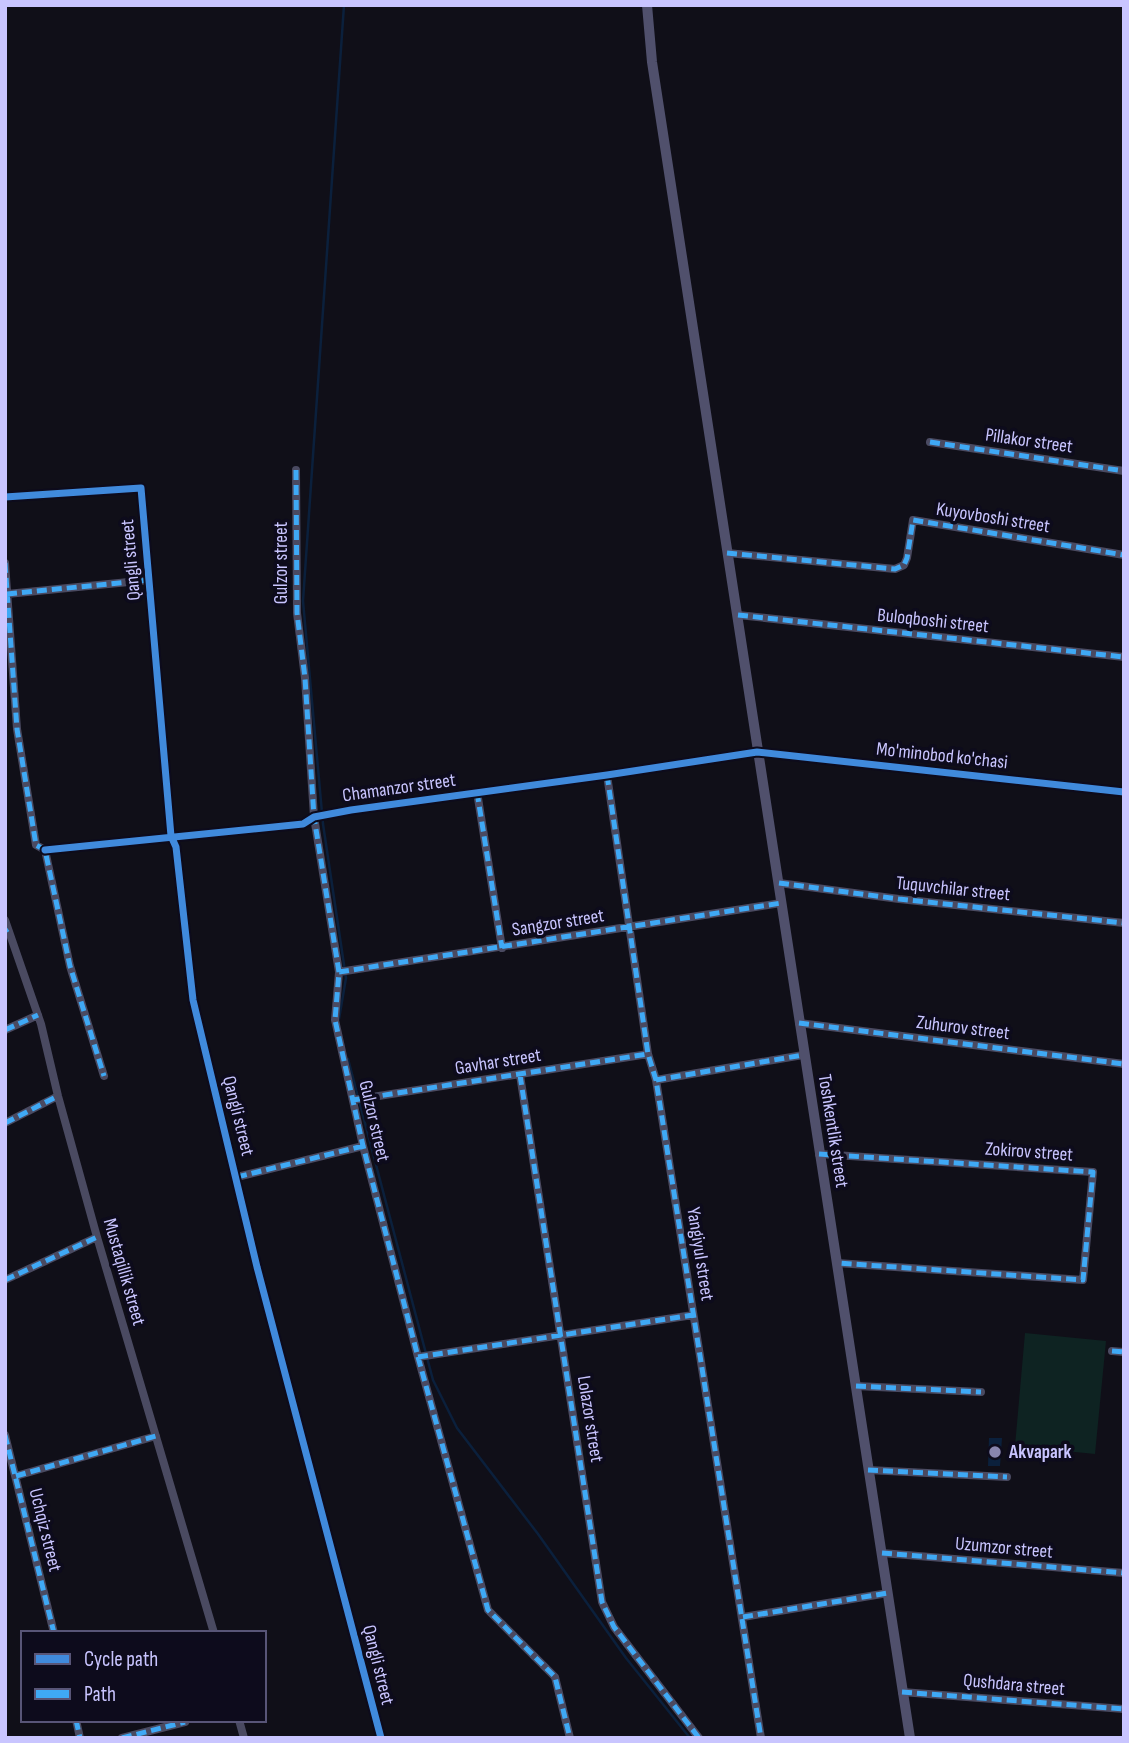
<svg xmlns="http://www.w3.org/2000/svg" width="1129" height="1743" font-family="'Sofia Sans Condensed',sans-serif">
  <rect width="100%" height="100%" fill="#100f18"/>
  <path fill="#0e2322" d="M 1025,1333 L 1106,1341 L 1095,1454 L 1015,1446 Z"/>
  <path fill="#0b203c" d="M 989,1438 L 1002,1438 L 1000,1466 L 988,1466 Z"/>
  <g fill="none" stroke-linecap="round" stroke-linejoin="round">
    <path stroke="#0b203c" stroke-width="2.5" d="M 339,1019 L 346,978 L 323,824 L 303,601 L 344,5
      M 348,1059 L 433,1380 L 457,1428 L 538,1534 L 626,1658 L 690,1738"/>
    <path stroke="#4a4a61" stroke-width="8" d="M 930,442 L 1124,471
      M 296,470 L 297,613 L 305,678 L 314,817 L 339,972 L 335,1020 L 363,1146 L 418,1357 L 488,1610 L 555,1677 L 570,1738
      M 5,497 L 141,488 L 171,836 L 176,847 L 193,1000 L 257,1267 L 381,1738
      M 727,553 L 895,569 L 904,565 L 907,558 L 913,520 L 1124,555
      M 5,563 L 17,729 L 36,845 L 45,850 L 70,966 L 104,1076
      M 7,594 L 149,580
      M 738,615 L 1124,657
      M 607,775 L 648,1054 L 656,1080 L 761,1738
      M 477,792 L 502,948
      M 45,850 L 303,824 L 314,817 L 351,810 L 607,775 L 757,752 L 1124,792
      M 779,883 L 899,899 L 1124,923
      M 5,920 L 41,1024 L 58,1096 L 97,1237 L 214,1633
      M 339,972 L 781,903
      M 799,1023 L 1124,1064
      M 5,1030 L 38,1015
      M 520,1075 L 602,1602 L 614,1627 L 699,1738
      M 656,1080 L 803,1055
      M 353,1100 L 648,1054
      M 5,1123 L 58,1096
      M 819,1154 L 1093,1172 L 1083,1280 L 837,1263
      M 237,1177 L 363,1146
      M 5,1280 L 97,1237
      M 1112,1351 L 1124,1352
      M 418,1357 L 693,1315
      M 856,1386 L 981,1392
      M 5,1435 L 54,1633
      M 868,1470 L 1007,1477
      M 16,1476 L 156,1436
      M 882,1553 L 1124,1573
      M 743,1617 L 888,1593
      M 902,1692 L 1124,1709
      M 76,1720 L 80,1738
      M 239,1720 L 244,1738
      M 122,1738 L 185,1722"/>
    <path stroke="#50506c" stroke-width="10" d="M 647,5 L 652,62 L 910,1738"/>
    <path stroke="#3fa9f5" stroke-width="5" stroke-dasharray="10 5" stroke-linecap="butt" d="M 930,442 L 1124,471
      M 296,470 L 297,613 L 305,678 L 314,817 L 339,972 L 335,1020 L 363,1146 L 418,1357 L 488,1610 L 555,1677 L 570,1738
      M 727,553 L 895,569 L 904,565 L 907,558 L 913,520 L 1124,555
      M 5,563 L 17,729 L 36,845 L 45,850 L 70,966 L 104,1076
      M 7,594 L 149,580
      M 738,615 L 1124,657
      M 607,775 L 648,1054 L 656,1080 L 761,1738
      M 477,792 L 502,948
      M 779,883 L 899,899 L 1124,923
      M 5,931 L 8,929
      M 339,972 L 781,903
      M 799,1023 L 1124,1064
      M 5,1030 L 38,1015
      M 520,1075 L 602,1602 L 614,1627 L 699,1738
      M 656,1080 L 803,1055
      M 353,1100 L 648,1054
      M 5,1123 L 58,1096
      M 819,1154 L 1093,1172 L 1083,1280 L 837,1263
      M 237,1177 L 363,1146
      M 5,1280 L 97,1237
      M 1112,1351 L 1124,1352
      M 418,1357 L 693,1315
      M 856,1386 L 981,1392
      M 5,1435 L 54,1633
      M 868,1470 L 1007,1477
      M 16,1476 L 156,1436
      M 882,1553 L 1124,1573
      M 743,1617 L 888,1593
      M 902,1692 L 1124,1709
      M 76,1720 L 80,1738
      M 122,1738 L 185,1722"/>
    <defs>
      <path id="cycleway" d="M 5,497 L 141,488 L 171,836 L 176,847 L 193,1000 L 257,1267 L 381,1738
        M 45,850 L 303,824 L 314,817 L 351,810 L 607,775 L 757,752 L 1124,792"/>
    </defs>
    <use href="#cycleway" stroke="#0d0b1c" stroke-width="11"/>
    <use href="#cycleway" stroke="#408adc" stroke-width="7"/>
  </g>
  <circle fill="#8885ae" stroke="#0d0b1c" stroke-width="2.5" cx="995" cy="1452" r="7"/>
  <g text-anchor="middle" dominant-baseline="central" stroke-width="7" stroke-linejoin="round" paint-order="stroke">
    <g font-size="19" fill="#c9c5ff" stroke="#0d0b1c">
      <text transform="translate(1029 441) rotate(8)">Pillakor street</text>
      <text transform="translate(993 518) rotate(9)">Kuyovboshi street</text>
      <text transform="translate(131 560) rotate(-95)">Qangli street</text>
      <text transform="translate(281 563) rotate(-90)">Gulzor street</text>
      <text transform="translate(933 621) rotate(6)">Buloqboshi street</text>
      <text transform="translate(942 756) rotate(6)">Mo'minobod ko'chasi</text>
      <text transform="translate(399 788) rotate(-8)">Chamanzor street</text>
      <text transform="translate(953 889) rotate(6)">Tuquvchilar street</text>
      <text transform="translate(558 923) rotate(-9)">Sangzor street</text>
      <text transform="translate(963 1028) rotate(7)">Zuhurov street</text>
      <text transform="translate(498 1062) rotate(-9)">Gavhar street</text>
      <text transform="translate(238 1116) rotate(76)">Qangli street</text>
      <text transform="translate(374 1121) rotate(77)">Gulzor street</text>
      <text transform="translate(833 1131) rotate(81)">Toshkentlik street</text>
      <text transform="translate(1029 1152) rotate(4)">Zokirov street</text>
      <text transform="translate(700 1254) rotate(81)">Yangiyul street</text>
      <text transform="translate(124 1272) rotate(74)">Mustaqillik street</text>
      <text transform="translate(590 1419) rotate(81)">Lolazor street</text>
      <text transform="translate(45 1530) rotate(76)">Uchqiz street</text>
      <text transform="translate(1004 1548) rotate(5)">Uzumzor street</text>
      <text transform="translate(378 1665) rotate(76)">Qangli street</text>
      <text transform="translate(1014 1685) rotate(5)">Qushdara street</text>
    </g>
    <g font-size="19" font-weight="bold" fill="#c9c5ff" stroke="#0d0b1c" text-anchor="start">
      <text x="1009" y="1452">Akvapark</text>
    </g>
  </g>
  <rect width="1129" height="1743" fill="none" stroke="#c9c5ff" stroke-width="14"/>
  <rect x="21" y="1631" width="245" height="91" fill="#0d0b1c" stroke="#585577" stroke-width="2"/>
  <rect x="35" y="1654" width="35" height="10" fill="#408adc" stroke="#585577" stroke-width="2"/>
  <text x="84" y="1666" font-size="21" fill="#c9c5ff">Cycle path</text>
  <rect x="35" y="1689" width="35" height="10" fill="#3fa9f5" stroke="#585577" stroke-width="2"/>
  <text x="84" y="1701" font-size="21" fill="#c9c5ff">Path</text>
</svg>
